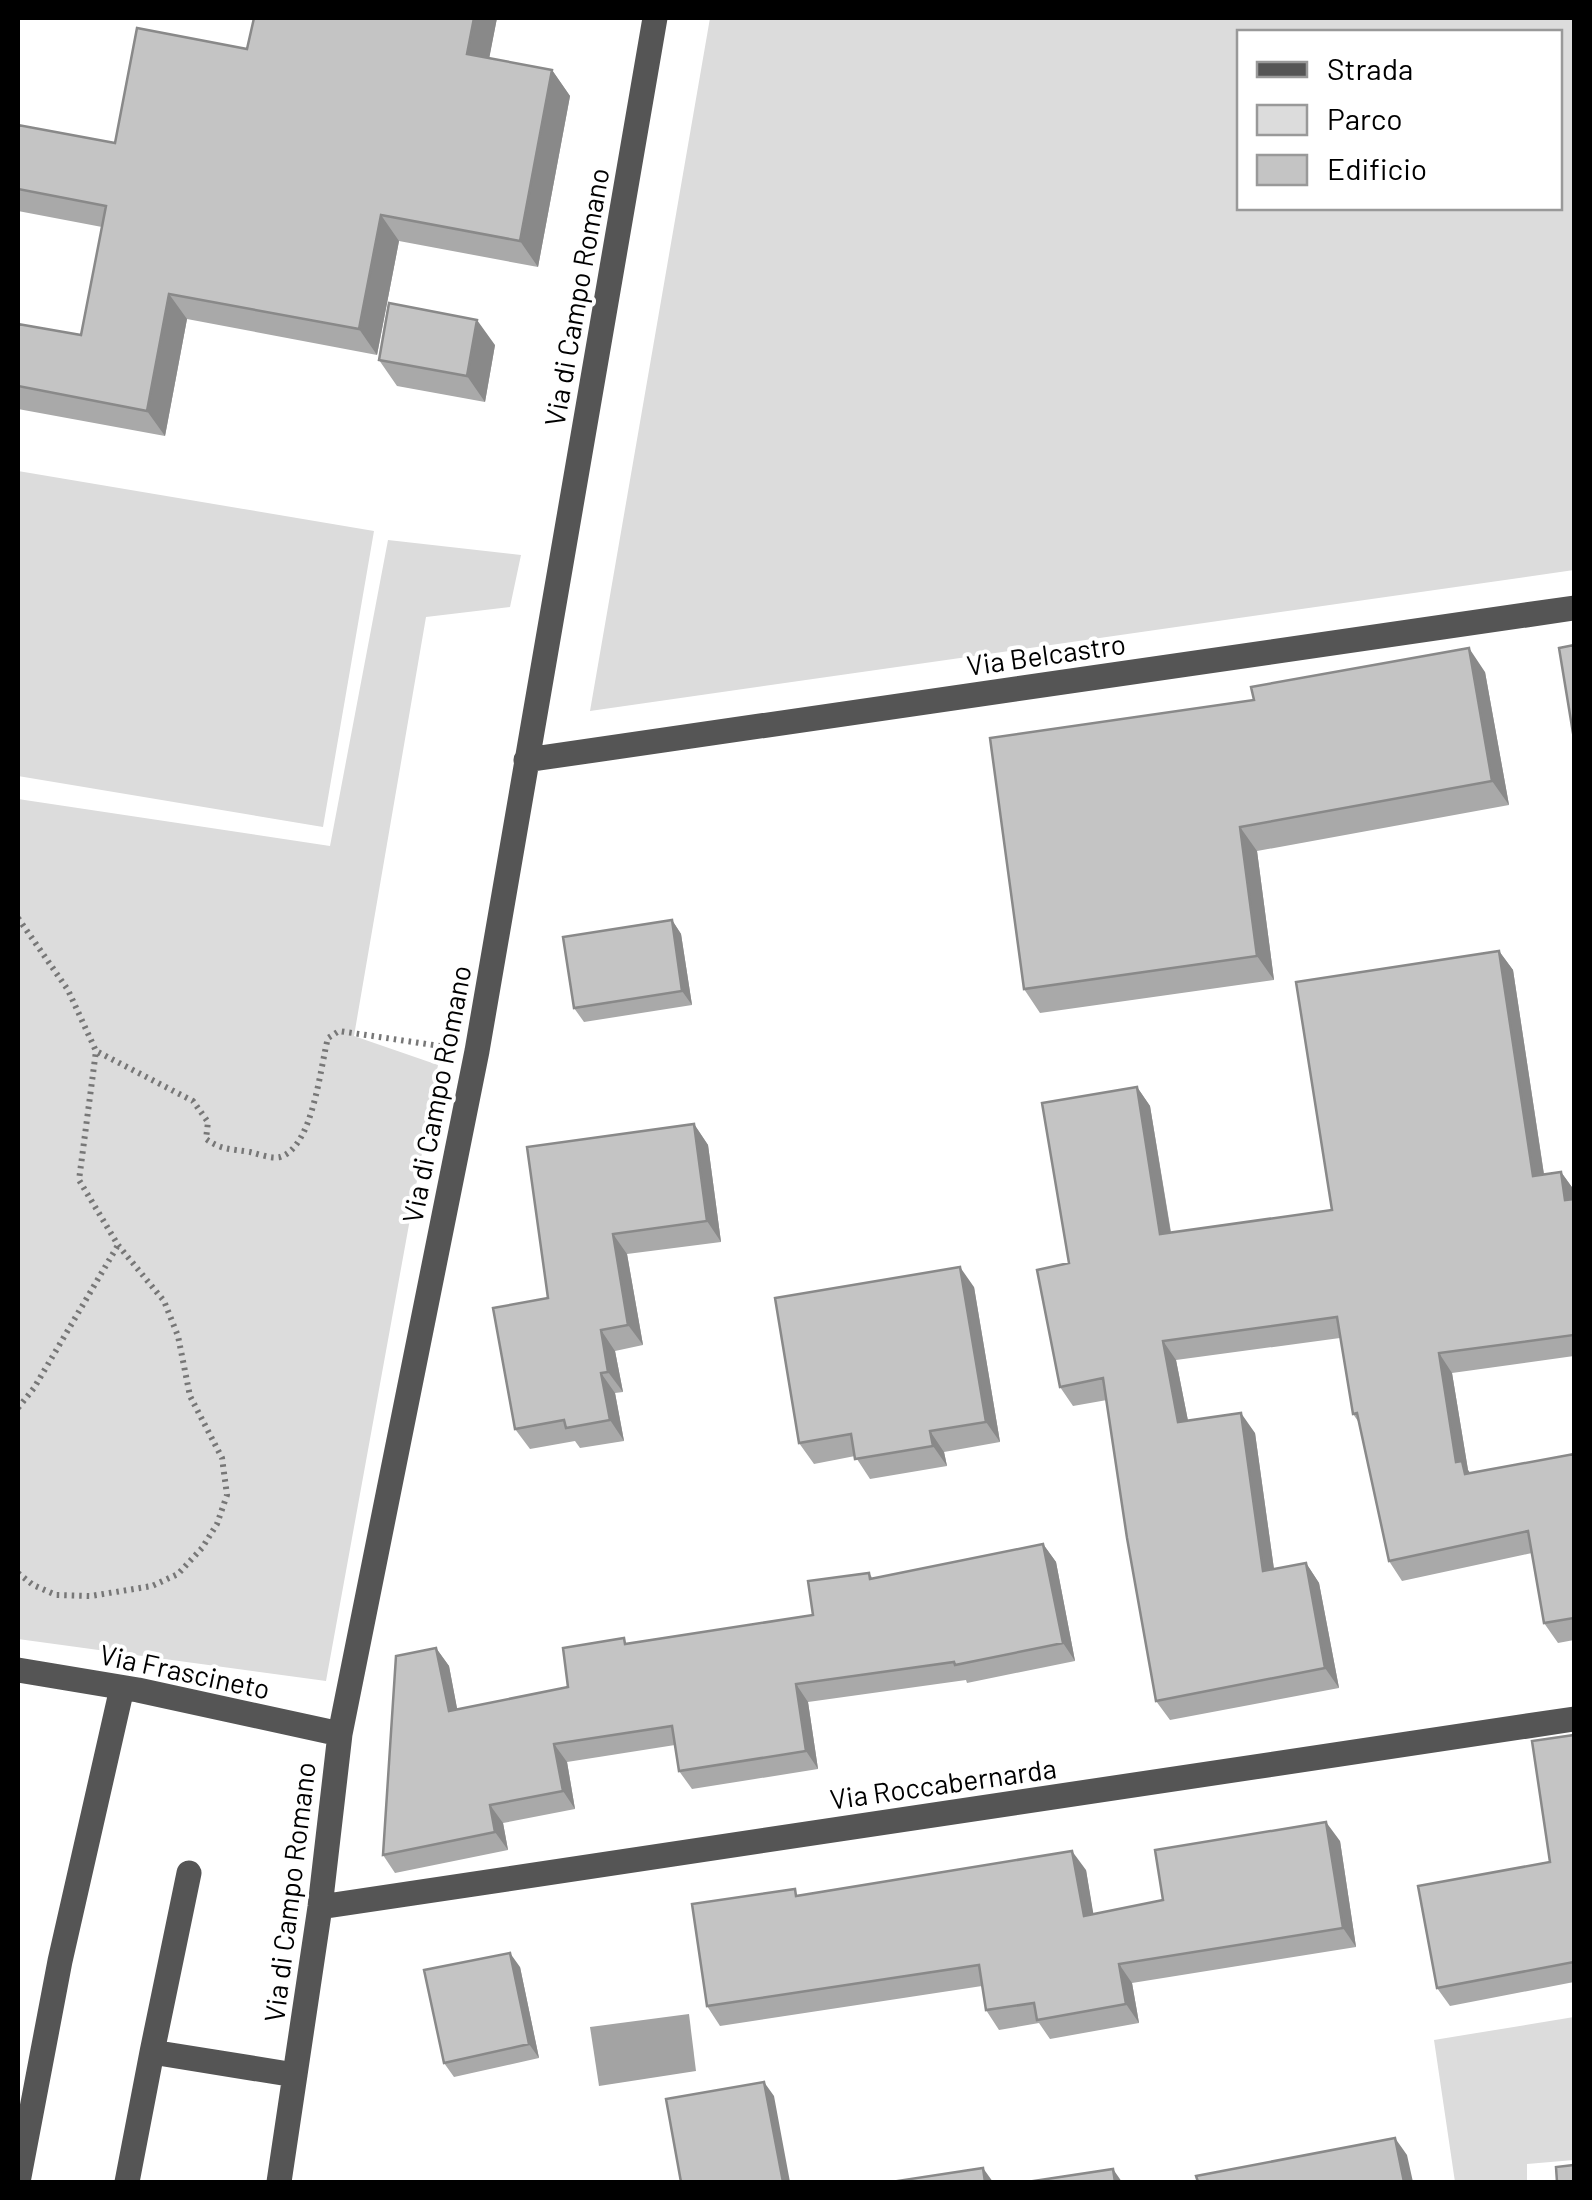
<svg xmlns="http://www.w3.org/2000/svg" width="1592" height="2200" font-family="Barlow,sans-serif">
  <rect width="100%" height="100%" fill="#fff"/>
  <path fill="#dcdcdc" fill-rule="evenodd" d="M 710,18 L 1574,18 L 1574,570 L 590,711 ZM 1240,32 L 1560,32 L 1560,208 L 1240,208 Z
    M 18,471 L 374,531 L 323,827 L 18,776 Z
    M 388,540 L 521,555 L 510,607 L 426,617 L 354,1036 L 438,1065 L 326,1681 L 18,1639 L 18,799 L 330,846 Z
    M 1574,2017 L 1574,2160 L 1527,2164 L 1527,2182 L 1455,2182 L 1434,2040 Z"/>
  <path fill="#a3a3a3" d="M 689,2014 L 696,2071 L 599,2086 L 590,2027 Z"/>
  <g fill="none" stroke-linecap="round" stroke-linejoin="round">
    <path stroke="#777" stroke-width="6" stroke-dasharray="2.5 5" stroke-linecap="butt" d="M 18,918 L 68,990 L 96,1051 L 193,1101 L 208,1122 L 206,1139 C 221,1150 232,1149 250,1152 C 259,1154 271,1159 280,1157 C 313,1147 320,1068 328,1038 L 339,1031 L 440,1046
      M 18,1408 L 34,1388 L 118,1245
      M 18,1573 L 33,1585 L 56,1595 L 91,1596 L 152,1586 L 178,1574 L 202,1548 L 217,1524 L 227,1495 L 222,1458 L 190,1396 L 178,1336 L 164,1301 L 118,1245 L 79,1180 L 96,1051"/>
    <path stroke="#555" stroke-width="25" d="M 526,760 L 1574,608
      M 18,1670 L 138,1690 L 340,1734
      M 320,1907 L 1574,1719
      M 152,2052 L 189,1873
      M 18,2182 L 60,1961 L 122,1688
      M 127,2182 L 152,2052 L 295,2075
      M 279,2182 L 320,1907 L 340,1734 L 477,1051 L 655,18"/>
  </g>
  <path fill="#a9a9a9" d="M 497,18 L 489,58 L 552,70 L 570,96 L 538,267 L 399,241 L 377,355 L 187,319 L 165,436 L 18,409 L 18,324 L 81,335 L 102,227 L 18,211 L 18,125 L 115,143 Z
    M 495,345 L 485,402 L 397,386 L 379,360 Z
    M 1485,672 L 1509,805 L 1257,851 L 1274,980 L 1040,1013 L 1024,989 L 990,738 Z
    M 672,920 L 681,934 L 692,1005 L 584,1022 L 574,1008 Z
    M 1499,951 L 1513,970 L 1544,1174 L 1561,1172 L 1574,1190 L 1574,1356 L 1452,1373 L 1468,1470 L 1470,1473 L 1574,1454 L 1574,1640 L 1558,1643 L 1544,1623 L 1532,1553 L 1402,1581 L 1389,1561 L 1360,1424 L 1353,1414 L 1340,1338 L 1176,1360 L 1188,1421 L 1255,1433 L 1274,1569 L 1306,1563 L 1319,1583 L 1339,1688 L 1170,1720 L 1156,1701 L 1107,1400 L 1073,1406 L 1060,1387 L 1069,1263 L 1137,1087 L 1150,1106 L 1171,1232 L 1332,1210 Z
    M 694,1124 L 708,1145 L 721,1242 L 627,1254 L 643,1345 L 615,1351 L 623,1392 L 615,1393 L 624,1441 L 580,1448 L 575,1441 L 530,1449 L 515,1429 L 548,1298 Z
    M 974,1287 L 1000,1442 L 944,1452 L 947,1466 L 870,1479 L 855,1456 L 814,1464 L 799,1443 Z
    M 1043,1544 L 1056,1562 L 1075,1661 L 967,1683 L 966,1680 L 808,1702 L 818,1769 L 692,1789 L 679,1771 L 675,1745 L 567,1762 L 575,1809 L 503,1823 L 508,1850 L 395,1873 L 383,1855 L 436,1648 L 449,1666 L 457,1709 L 568,1687 L 628,1643 L 813,1615 L 869,1573 L 873,1579 Z
    M 1574,1735 L 1574,1982 L 1450,2006 L 1437,1988 L 1550,1862 Z
    M 1340,1841 L 1356,1947 L 1132,1983 L 1139,2023 L 1050,2039 L 1039,2023 L 999,2030 L 986,2010 L 982,1986 L 720,2026 L 707,2006 L 800,1896 L 1086,1870 L 1093,1914 L 1163,1900 Z
    M 520,1967 L 539,2058 L 454,2077 L 444,2063 Z"/>
  <path fill="#898989" d="M 474,18 L 497,18 L 485,80 L 467,54 Z
    M 552,70 L 570,96 L 538,267 L 520,241 Z
    M 381,215 L 399,241 L 377,355 L 359,329 Z
    M 169,294 L 187,319 L 165,436 L 147,411 Z
    M 477,320 L 495,345 L 485,402 L 467,376 Z
    M 1469,648 L 1485,672 L 1509,805 L 1492,781 Z
    M 1240,827 L 1257,851 L 1274,980 L 1257,956 Z
    M 672,920 L 681,934 L 692,1005 L 682,991 Z
    M 1499,951 L 1513,970 L 1547,1195 L 1533,1176 Z
    M 1137,1087 L 1150,1106 L 1174,1253 L 1160,1234 Z
    M 694,1124 L 708,1145 L 721,1242 L 707,1221 Z
    M 1561,1172 L 1574,1190 L 1574,1213 L 1565,1200 Z
    M 613,1234 L 627,1254 L 643,1345 L 628,1325 Z
    M 960,1267 L 974,1287 L 1000,1442 L 986,1422 Z
    M 601,1330 L 615,1351 L 623,1392 L 608,1372 Z
    M 1163,1341 L 1176,1360 L 1192,1441 L 1178,1422 Z
    M 1439,1353 L 1452,1373 L 1468,1470 L 1476,1481 L 1478,1494 L 1456,1462 Z
    M 601,1373 L 615,1393 L 624,1441 L 610,1420 Z
    M 1241,1413 L 1255,1433 L 1277,1591 L 1263,1571 Z
    M 930,1431 L 944,1452 L 947,1466 L 933,1446 Z
    M 1043,1544 L 1056,1562 L 1075,1661 L 1063,1643 Z
    M 1306,1563 L 1319,1583 L 1339,1688 L 1325,1668 Z
    M 436,1648 L 449,1666 L 461,1729 L 449,1711 Z
    M 796,1684 L 808,1702 L 818,1769 L 806,1751 Z
    M 554,1744 L 567,1762 L 575,1809 L 563,1791 Z
    M 490,1805 L 503,1823 L 508,1850 L 495,1832 Z
    M 1326,1822 L 1340,1841 L 1356,1947 L 1343,1928 Z
    M 1072,1851 L 1086,1870 L 1097,1935 L 1084,1916 Z
    M 510,1953 L 520,1967 L 539,2058 L 529,2044 Z
    M 1119,1964 L 1132,1983 L 1139,2023 L 1126,2004 Z
    M 764,2082 L 774,2096 L 790,2182 L 783,2182 Z
    M 1395,2138 L 1407,2155 L 1413,2182 L 1404,2182 Z
    M 983,2168 L 993,2182 L 985,2182 Z
    M 1113,2169 L 1122,2182 L 1115,2182 Z"/>
  <path fill="#c4c4c4" stroke="#898989" stroke-width="2.5" d="M 254,18 L 474,18 L 467,54 L 552,70 L 520,241 L 381,215 L 359,329 L 169,294 L 147,411 L 18,386 L 18,324 L 81,335 L 106,206 L 18,189 L 18,125 L 115,143 L 137,28 L 247,49 Z
    M 389,303 L 477,320 L 467,376 L 379,360 Z
    M 1574,645 L 1574,739 L 1559,648 Z
    M 1469,648 L 1492,781 L 1240,827 L 1257,956 L 1024,989 L 990,738 L 1254,700 L 1251,687 Z
    M 672,920 L 682,991 L 574,1008 L 563,937 Z
    M 1499,951 L 1533,1176 L 1561,1172 L 1565,1200 L 1574,1199 L 1574,1335 L 1439,1353 L 1456,1462 L 1462,1461 L 1465,1474 L 1574,1454 L 1574,1618 L 1544,1623 L 1528,1531 L 1389,1561 L 1357,1413 L 1353,1414 L 1337,1317 L 1163,1341 L 1178,1422 L 1241,1413 L 1263,1571 L 1306,1563 L 1325,1668 L 1156,1701 L 1127,1538 L 1103,1378 L 1060,1387 L 1037,1270 L 1069,1263 L 1042,1103 L 1137,1087 L 1160,1234 L 1332,1210 L 1296,982 Z
    M 694,1124 L 707,1221 L 613,1234 L 628,1325 L 601,1330 L 608,1372 L 601,1373 L 610,1420 L 566,1428 L 564,1420 L 515,1429 L 493,1308 L 548,1298 L 527,1147 Z
    M 960,1267 L 986,1422 L 930,1431 L 933,1446 L 855,1459 L 851,1434 L 799,1443 L 775,1298 Z
    M 1043,1544 L 1063,1643 L 955,1665 L 954,1662 L 796,1684 L 806,1751 L 679,1771 L 672,1726 L 554,1744 L 563,1791 L 490,1805 L 495,1832 L 383,1855 L 396,1656 L 436,1648 L 449,1711 L 568,1687 L 563,1648 L 624,1638 L 625,1644 L 813,1615 L 808,1581 L 869,1573 L 870,1579 Z
    M 1574,1735 L 1574,1962 L 1437,1988 L 1418,1886 L 1550,1862 L 1532,1741 Z
    M 1326,1822 L 1343,1928 L 1119,1964 L 1126,2004 L 1037,2020 L 1034,2003 L 986,2010 L 979,1965 L 707,2006 L 692,1904 L 795,1889 L 796,1896 L 1072,1851 L 1084,1916 L 1163,1900 L 1155,1850 Z
    M 510,1953 L 529,2044 L 444,2063 L 424,1970 Z
    M 764,2082 L 783,2182 L 681,2182 L 666,2099 Z
    M 1395,2138 L 1404,2182 L 1198,2182 L 1196,2176 Z
    M 1574,2165 L 1574,2182 L 1557,2182 L 1556,2167 Z
    M 983,2168 L 985,2182 L 898,2182 L 897,2181 Z
    M 1113,2169 L 1115,2182 L 1027,2182 Z"/>
  <g text-anchor="middle" dominant-baseline="central" stroke-width="8" stroke-linejoin="round" paint-order="stroke">
    <g font-size="28" fill="#000" stroke="#fff">
      <text transform="translate(576 297) rotate(-80)">Via di Campo Romano</text>
      <text transform="translate(1046 654) rotate(-8)">Via Belcastro</text>
      <text transform="translate(436 1094) rotate(-79)">Via di Campo Romano</text>
      <text transform="translate(185 1671) rotate(12)">Via Frascineto</text>
      <text transform="translate(943 1783) rotate(-8)">Via Roccabernarda</text>
      <text transform="translate(289 1892) rotate(-83)">Via di Campo Romano</text>
    </g>
  </g>
  <rect width="1592" height="2200" fill="none" stroke="#000000" stroke-width="40"/>
  <rect x="1237" y="30" width="325" height="180" fill="#ffffff" stroke="#999999" stroke-width="2.5"/>
  <rect x="1257" y="62" width="50" height="15" fill="#555555" stroke="#999999" stroke-width="2.5"/>
  <text x="1327" y="80" font-size="30" fill="#000000">Strada</text>
  <rect x="1257" y="105" width="50" height="30" fill="#dcdcdc" stroke="#999999" stroke-width="2.5"/>
  <text x="1327" y="130" font-size="30" fill="#000000">Parco</text>
  <rect x="1257" y="155" width="50" height="30" fill="#c4c4c4" stroke="#999999" stroke-width="2.5"/>
  <text x="1327" y="180" font-size="30" fill="#000000">Edificio</text>
</svg>
